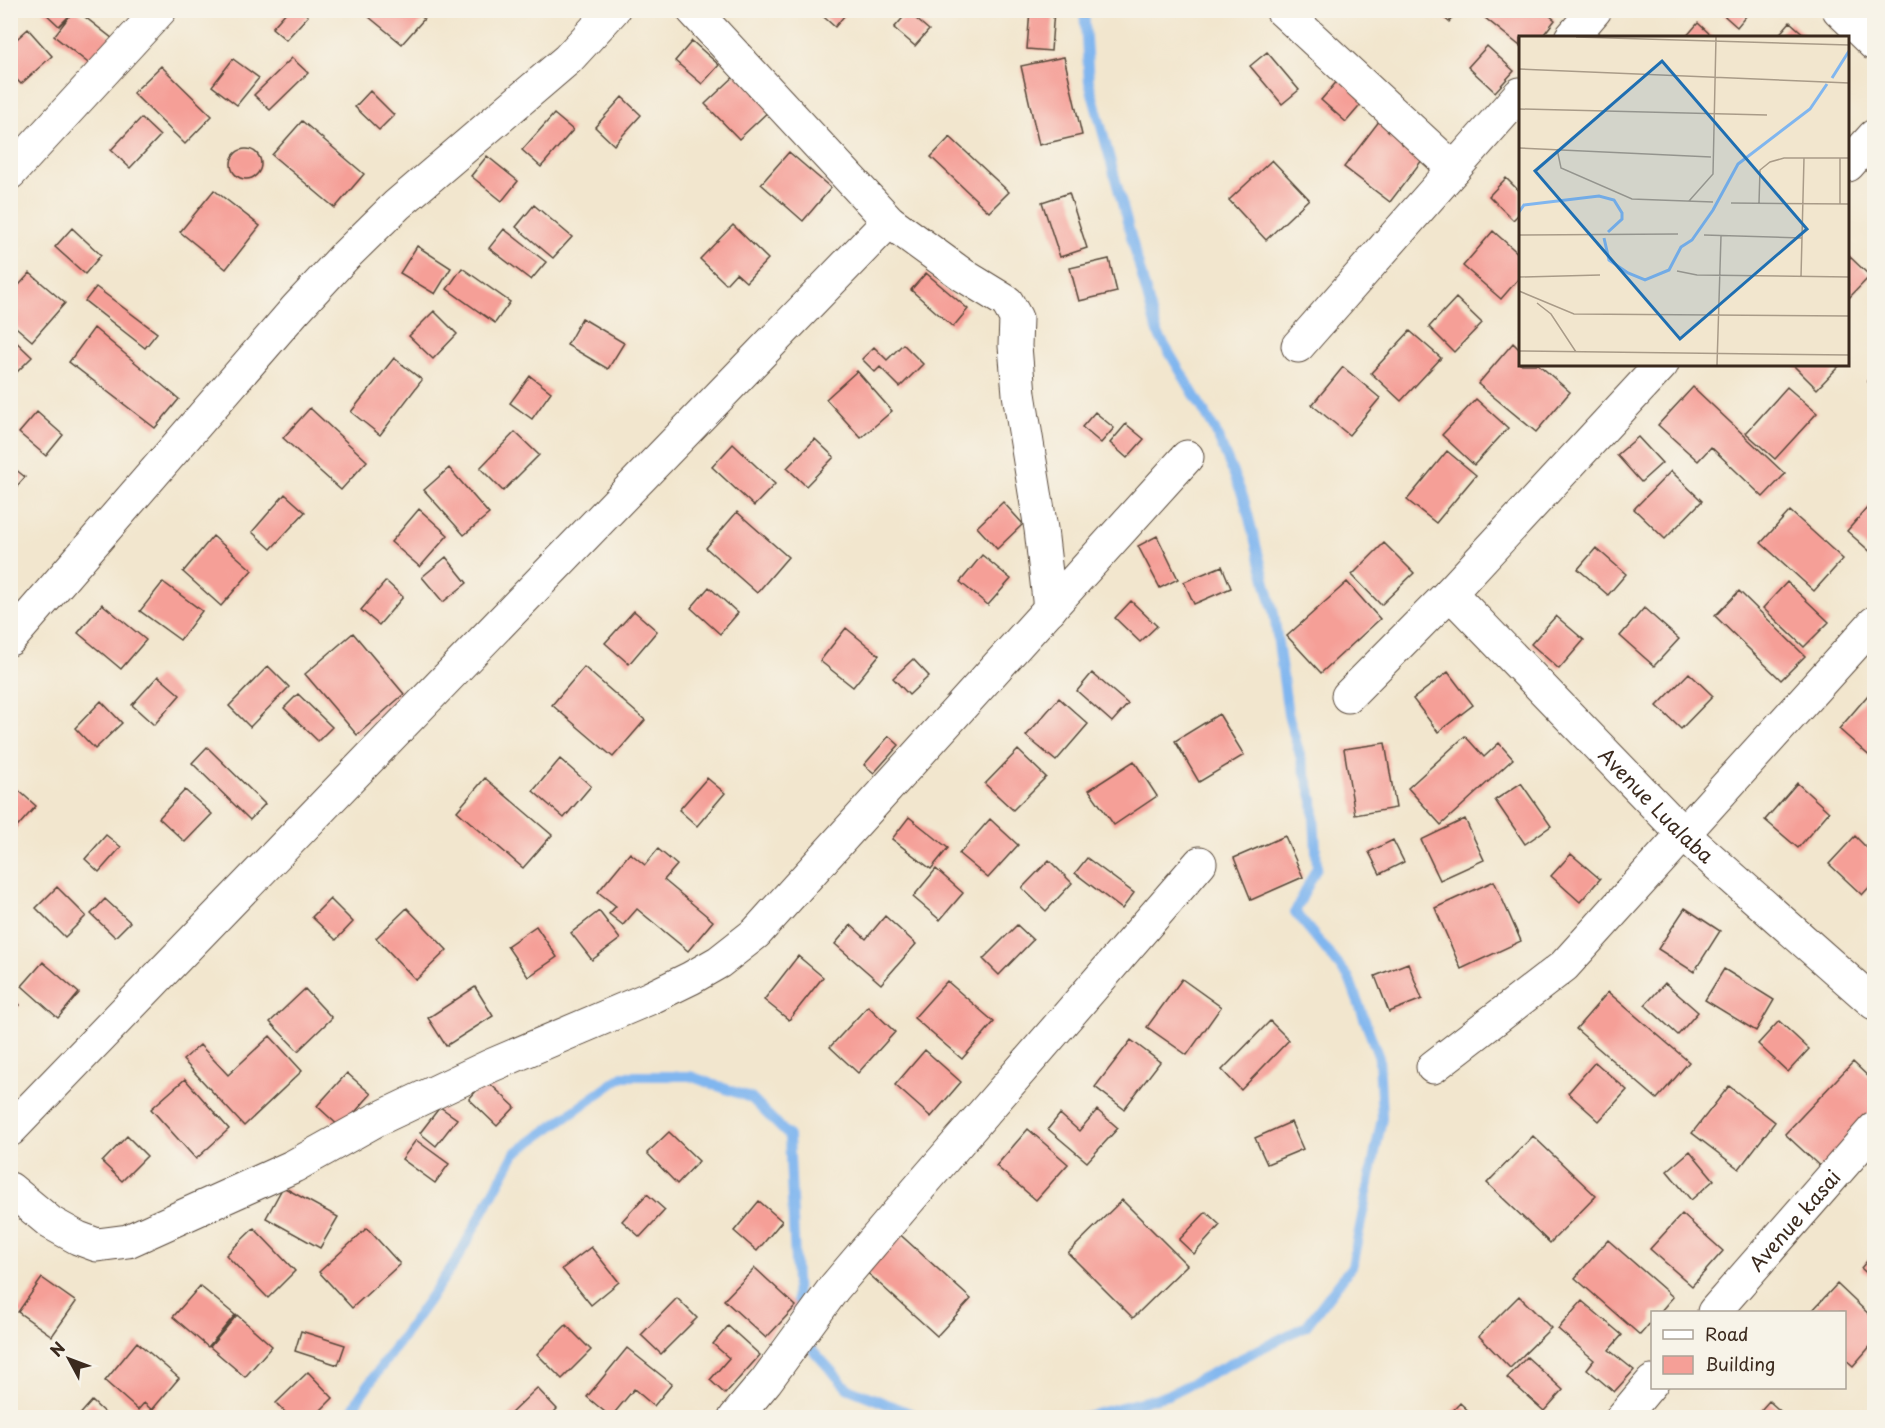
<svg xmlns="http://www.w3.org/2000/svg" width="1885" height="1428" font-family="'Playpen Sans',sans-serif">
  <rect width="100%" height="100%" fill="#f7f3e8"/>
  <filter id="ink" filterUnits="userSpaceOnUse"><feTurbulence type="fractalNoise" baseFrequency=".0167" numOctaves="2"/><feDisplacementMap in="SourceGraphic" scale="12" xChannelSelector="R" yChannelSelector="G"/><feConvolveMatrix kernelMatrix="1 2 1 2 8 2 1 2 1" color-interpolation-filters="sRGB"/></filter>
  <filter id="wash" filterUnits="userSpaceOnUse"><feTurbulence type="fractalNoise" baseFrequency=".008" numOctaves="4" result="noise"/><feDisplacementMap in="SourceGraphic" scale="24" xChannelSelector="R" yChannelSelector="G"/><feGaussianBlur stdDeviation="1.35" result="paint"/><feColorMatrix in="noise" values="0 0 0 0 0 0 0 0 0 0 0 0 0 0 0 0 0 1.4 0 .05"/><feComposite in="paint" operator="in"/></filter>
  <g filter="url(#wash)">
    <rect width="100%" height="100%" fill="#f2e6ce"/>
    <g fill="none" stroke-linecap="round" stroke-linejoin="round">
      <path stroke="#80b6ef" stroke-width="10" d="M 801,1337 L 847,1388 L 922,1418
        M 348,1418 L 359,1398 L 456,1261 L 515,1153 L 623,1076 L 690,1076 L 751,1098 L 789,1136 L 798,1323
        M 1079,1418 L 1168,1395 L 1306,1326 L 1352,1266 L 1382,1118 L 1379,1058 L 1349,978 L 1295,912 L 1317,867 L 1313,800 L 1288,714 L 1274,614 L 1244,499 L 1215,430 L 1157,332 L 1089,82 L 1084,10"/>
    </g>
    <g id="blocks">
      <path fill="#f59f97" d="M 42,10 L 76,10 L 113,39 L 92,66 L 54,36 L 72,13 L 59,26 Z
        M 288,10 L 301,10 L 308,16 L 286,40 L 272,28 Z
        M 375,10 L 414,10 L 424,19 L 402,44 L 369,17 Z
        M 816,10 L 849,10 L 835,27 Z
        M 1030,10 L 1054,10 L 1051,51 L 1027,49 Z
        M 1435,10 L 1459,10 L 1449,22 Z
        M 1489,10 L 1543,10 L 1555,20 L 1541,38 L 1520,38 L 1520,46 L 1484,17 Z
        M 1718,10 L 1751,10 L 1737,27 Z
        M 908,12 L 929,30 L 915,46 L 894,28 Z
        M 1790,22 L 1808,38 L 1776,38 Z
        M 1698,23 L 1714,38 L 1685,38 Z
        M 28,29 L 52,56 L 21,84 L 10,73 L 10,45 Z
        M 692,41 L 719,65 L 702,84 L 675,61 Z
        M 1487,46 L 1514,71 L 1495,92 L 1468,67 Z
        M 1267,52 L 1299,90 L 1282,104 L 1250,66 Z
        M 1064,57 L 1082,135 L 1039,145 L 1021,66 Z
        M 292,58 L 308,73 L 270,110 L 254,95 Z
        M 233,59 L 259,78 L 237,105 L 212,86 Z
        M 161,66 L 212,116 L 185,144 L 133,93 Z
        M 1345,72 L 1370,94 L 1346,122 L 1321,100 Z
        M 738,73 L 771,109 L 739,139 L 705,104 Z
        M 370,91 L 394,115 L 379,130 L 355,107 Z
        M 622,97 L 641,115 L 614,145 L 595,127 Z
        M 554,114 L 573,130 L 541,167 L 522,150 Z
        M 141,118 L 160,136 L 130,168 L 111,150 Z
        M 1380,120 L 1426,155 L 1390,202 L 1344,167 Z
        M 302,121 L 364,174 L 335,208 L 272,155 Z
        M 950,137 L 1009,192 L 989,212 L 931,157 Z
        M231 164a15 15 0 1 1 30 0a15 15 0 1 1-30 0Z
        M 789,152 L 831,188 L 803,221 L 761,184 Z
        M 487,156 L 518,181 L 502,201 L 471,176 Z
        M 1272,160 L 1309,199 L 1266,240 L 1229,200 Z
        M 1506,178 L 1520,192 L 1520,213 L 1513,220 L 1489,196 Z
        M 214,190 L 260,226 L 226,269 L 180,232 Z
        M 1069,193 L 1087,248 L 1060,257 L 1042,202 Z
        M 534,205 L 572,237 L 553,258 L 516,227 Z
        M 733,225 L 768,259 L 746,282 L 736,273 L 726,284 L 700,259 Z
        M 72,228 L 101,255 L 85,274 L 55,247 Z
        M 504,229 L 546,262 L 531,280 L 489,248 Z
        M 1493,231 L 1520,255 L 1520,277 L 1501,299 L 1463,266 Z
        M 417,246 L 451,268 L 435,294 L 400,273 Z
        M 1848,255 L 1870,276 L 1848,299 Z
        M 1109,259 L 1117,292 L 1079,301 L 1070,268 Z
        M 462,268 L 510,302 L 495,323 L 447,289 Z
        M 30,273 L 65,303 L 32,341 L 10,322 L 10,295 Z
        M 926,273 L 968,309 L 953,327 L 911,290 Z
        M 96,287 L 157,333 L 145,348 L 85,301 Z
        M 1456,298 L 1482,323 L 1454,352 L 1429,327 Z
        M 434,311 L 457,334 L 433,359 L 409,336 Z
        M 582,318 L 624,343 L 608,369 L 567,345 Z
        M 94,328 L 179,399 L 155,428 L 69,362 Z
        M 1410,331 L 1441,358 L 1401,401 L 1371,373 Z
        M 10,336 L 32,357 L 10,379 Z
        M 1513,343 L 1520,350 L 1520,364 L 1538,364 L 1570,392 L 1536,432 L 1478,384 Z
        M 903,344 L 923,364 L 900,387 L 880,367 L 875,372 L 862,359 L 874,347 L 887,360 Z
        M 394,358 L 422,380 L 380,435 L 351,412 Z
        M 1795,364 L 1841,364 L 1817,389 L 1794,366 Z
        M 1343,367 L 1380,398 L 1349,435 L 1312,405 Z
        M 857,371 L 892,411 L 861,438 L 826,399 Z
        M 1874,373 L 1874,388 L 1867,381 Z
        M 530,376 L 551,392 L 532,419 L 510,403 Z
        M 1693,387 L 1785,474 L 1763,497 L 1711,447 L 1698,461 L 1658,425 Z
        M 1787,387 L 1817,413 L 1775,459 L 1746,433 Z
        M 1476,399 L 1508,428 L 1474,465 L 1442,435 Z
        M 310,408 L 367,461 L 341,490 L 283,438 Z
        M 37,412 L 63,435 L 46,456 L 19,433 Z
        M 1095,412 L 1114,428 L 1101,443 L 1082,427 Z
        M 1126,424 L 1144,439 L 1127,458 L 1110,443 Z
        M 515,432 L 539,455 L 503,491 L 480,468 Z
        M 1638,437 L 1662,463 L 1641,482 L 1617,455 Z
        M 815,439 L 834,457 L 806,486 L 787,468 Z
        M 733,444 L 775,484 L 754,506 L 712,467 Z
        M 1447,451 L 1476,475 L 1436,523 L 1407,500 Z
        M 10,465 L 25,477 L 10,494 Z
        M 449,468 L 489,514 L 464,535 L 424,490 Z
        M 1671,471 L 1702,501 L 1665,539 L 1634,509 Z
        M 285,494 L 305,512 L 271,549 L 252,532 Z
        M 1874,500 L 1874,555 L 1847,531 Z
        M 1003,502 L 1023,524 L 997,549 L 977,527 Z
        M 419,509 L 448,535 L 420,567 L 391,542 Z
        M 1790,511 L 1843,559 L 1814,591 L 1761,543 Z
        M 737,512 L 788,557 L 757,593 L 706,548 Z
        M 213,536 L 252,570 L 221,606 L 183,572 Z
        M 1157,536 L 1178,579 L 1160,588 L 1138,546 Z
        M 1384,543 L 1414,573 L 1381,605 L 1352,575 Z
        M 1596,548 L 1626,574 L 1608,595 L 1578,569 Z
        M 982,555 L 1011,579 L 988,605 L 960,582 Z
        M 446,557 L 467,583 L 443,602 L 422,577 Z
        M 1222,566 L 1231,588 L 1194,604 L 1184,582 Z
        M 386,581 L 403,597 L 379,625 L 361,610 Z
        M 163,582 L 202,611 L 180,640 L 140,611 Z
        M 1347,582 L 1380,619 L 1321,673 L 1287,636 Z
        M 1787,582 L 1829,622 L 1804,647 L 1763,608 Z
        M 709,587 L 738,613 L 720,634 L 691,608 Z
        M 1739,591 L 1805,656 L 1781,680 L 1715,616 Z
        M 1131,601 L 1157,626 L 1140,642 L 1115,618 Z
        M 102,604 L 146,640 L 121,669 L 78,633 Z
        M 1644,608 L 1679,639 L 1654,666 L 1620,636 Z
        M 634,611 L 657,631 L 629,664 L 605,643 Z
        M 1556,616 L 1584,640 L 1559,669 L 1531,644 Z
        M 846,628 L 879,655 L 853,687 L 820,661 Z
        M 353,633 L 404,694 L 357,735 L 305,674 Z
        M 913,659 L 929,676 L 909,695 L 893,678 Z
        M 268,666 L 289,687 L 250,727 L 229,706 Z
        M 584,667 L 645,720 L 613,757 L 552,705 Z
        M 1448,672 L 1473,705 L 1438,732 L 1413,699 Z
        M 1092,673 L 1128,704 L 1112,722 L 1077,691 Z
        M 1689,673 L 1713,696 L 1681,729 L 1657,706 Z
        M 158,676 L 180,695 L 154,725 L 132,705 Z
        M 1874,688 L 1874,760 L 1839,729 Z
        M 298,694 L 332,727 L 318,741 L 284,708 Z
        M 1059,698 L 1088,724 L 1056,761 L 1026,736 Z
        M 101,701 L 122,723 L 95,749 L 75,728 Z
        M 1219,714 L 1244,755 L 1199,782 L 1175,741 Z
        M 889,736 L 899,745 L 874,773 L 864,765 Z
        M 1465,736 L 1484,757 L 1499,743 L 1513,759 L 1441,825 L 1408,788 Z
        M 1385,743 L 1396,808 L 1355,815 L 1344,749 Z
        M 207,747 L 265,804 L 250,820 L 192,763 Z
        M 1018,750 L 1046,777 L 1013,810 L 985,784 Z
        M 560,759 L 591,786 L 564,818 L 533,791 Z
        M 1134,761 L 1157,796 L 1114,825 L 1089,790 Z
        M 485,778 L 552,835 L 523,868 L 457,811 Z
        M 707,778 L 725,793 L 697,826 L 679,810 Z
        M 1521,783 L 1551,826 L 1525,844 L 1495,800 Z
        M 1797,783 L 1829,812 L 1798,848 L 1765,820 Z
        M 16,788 L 36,806 L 10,835 L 10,795 Z
        M 185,790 L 212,814 L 185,842 L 159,818 Z
        M 909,817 L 948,848 L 931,869 L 892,839 Z
        M 990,819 L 1018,845 L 988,878 L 959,854 Z
        M 1465,819 L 1484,860 L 1440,880 L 1421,840 Z
        M 106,835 L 121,847 L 99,872 L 85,859 Z
        M 1285,836 L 1303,877 L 1251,900 L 1234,858 Z
        M 1855,836 L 1874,855 L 1874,882 L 1862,895 L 1829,864 Z
        M 1393,840 L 1404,862 L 1380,874 L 1369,852 Z
        M 658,849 L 677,865 L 664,880 L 713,921 L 688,951 L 637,909 L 623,925 L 609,914 L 616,906 L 598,892 L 630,853 L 645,865 Z
        M 1571,854 L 1600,879 L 1580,902 L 1551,876 Z
        M 1087,858 L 1134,893 L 1122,909 L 1075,873 Z
        M 1049,860 L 1072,883 L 1046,911 L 1022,888 Z
        M 936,869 L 963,893 L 940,920 L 913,897 Z
        M 1494,881 L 1521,941 L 1461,969 L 1435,908 Z
        M 57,887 L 86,916 L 65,937 L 36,908 Z
        M 105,899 L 130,922 L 115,937 L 91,914 Z
        M 330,899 L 353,922 L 336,940 L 312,917 Z
        M 407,908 L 447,950 L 416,980 L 376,938 Z
        M 1685,908 L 1720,931 L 1694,972 L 1658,949 Z
        M 599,911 L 620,939 L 592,960 L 571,933 Z
        M 885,916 L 916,944 L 881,984 L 835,944 L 851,925 L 866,939 Z
        M 1017,925 L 1033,940 L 999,975 L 983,959 Z
        M 536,926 L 557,957 L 528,977 L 507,946 Z
        M 798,956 L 823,977 L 789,1020 L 764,1000 Z
        M 43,962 L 79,993 L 58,1018 L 22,986 Z
        M 1408,963 L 1422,999 L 1389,1012 L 1375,976 Z
        M 1724,969 L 1774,1000 L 1756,1031 L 1705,1000 Z
        M 1182,979 L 1221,1007 L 1187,1055 L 1147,1027 Z
        M 947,981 L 994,1022 L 962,1059 L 914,1018 Z
        M 1665,983 L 1698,1012 L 1678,1035 L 1645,1005 Z
        M 475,987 L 493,1016 L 446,1046 L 428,1018 Z
        M 305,989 L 332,1018 L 298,1051 L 270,1022 Z
        M 1608,992 L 1689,1062 L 1657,1099 L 1576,1029 Z
        M 10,995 L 20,1005 L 10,1014 Z
        M 868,1006 L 895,1032 L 858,1073 L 830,1047 Z
        M 1270,1021 L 1289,1040 L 1241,1090 L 1222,1070 Z
        M 1779,1021 L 1809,1049 L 1788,1072 L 1758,1044 Z
        M 270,1036 L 302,1071 L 244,1126 L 183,1060 L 200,1045 L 228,1075 Z
        M 1131,1040 L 1160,1062 L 1124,1109 L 1095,1087 Z
        M 925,1050 L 961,1082 L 931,1117 L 895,1085 Z
        M 1595,1062 L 1627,1090 L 1599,1121 L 1568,1093 Z
        M 1853,1062 L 1874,1082 L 1874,1122 L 1827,1173 L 1785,1134 Z
        M 347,1073 L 371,1094 L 341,1128 L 317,1106 Z
        M 185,1079 L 229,1129 L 196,1159 L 151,1109 Z
        M 486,1080 L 515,1107 L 497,1126 L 469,1099 Z
        M 1729,1086 L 1775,1122 L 1739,1169 L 1692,1133 Z
        M 440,1107 L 457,1119 L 436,1146 L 420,1133 Z
        M 1097,1110 L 1118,1128 L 1087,1162 L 1048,1129 L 1060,1114 L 1079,1131 Z
        M 1291,1122 L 1303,1149 L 1267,1164 L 1255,1138 Z
        M 1028,1129 L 1068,1164 L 1036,1200 L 996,1166 Z
        M 669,1132 L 699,1161 L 677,1184 L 647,1153 Z
        M 127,1136 L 147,1156 L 122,1181 L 102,1162 Z
        M 1533,1136 L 1596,1196 L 1550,1243 L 1487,1183 Z
        M 416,1140 L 449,1164 L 435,1183 L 402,1159 Z
        M 1690,1151 L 1714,1180 L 1691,1200 L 1667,1171 Z
        M 283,1187 L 338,1217 L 320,1248 L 266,1218 Z
        M 647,1194 L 665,1210 L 640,1237 L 622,1221 Z
        M 1122,1200 L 1187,1265 L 1133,1318 L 1068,1253 Z
        M 759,1201 L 782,1221 L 757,1251 L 734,1231 Z
        M 1206,1212 L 1220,1225 L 1194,1254 L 1179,1240 Z
        M 1682,1214 L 1723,1251 L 1692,1286 L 1650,1249 Z
        M 254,1228 L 295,1271 L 268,1298 L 226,1255 Z
        M 367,1228 L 400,1264 L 352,1308 L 319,1272 Z
        M 894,1229 L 971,1299 L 937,1336 L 860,1266 Z
        M 1608,1240 L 1673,1297 L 1660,1312 L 1652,1312 L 1652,1321 L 1640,1335 L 1575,1278 Z
        M 591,1247 L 619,1282 L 591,1305 L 562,1269 Z
        M 1874,1253 L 1874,1280 L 1861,1268 Z
        M 755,1268 L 796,1306 L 766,1338 L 724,1300 Z
        M 42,1278 L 76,1302 L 52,1336 L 18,1312 Z
        M 1837,1284 L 1874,1319 L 1874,1342 L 1853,1366 L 1844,1358 L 1844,1312 L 1811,1312 Z
        M 200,1286 L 235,1315 L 208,1347 L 173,1317 Z
        M 1519,1296 L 1551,1328 L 1510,1368 L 1479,1336 Z
        M 677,1298 L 697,1318 L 661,1354 L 641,1335 Z
        M 1582,1301 L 1622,1335 L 1609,1350 L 1634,1370 L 1614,1392 L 1587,1369 L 1594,1360 L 1558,1329 Z
        M 237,1315 L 272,1346 L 245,1377 L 210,1347 Z
        M 566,1325 L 591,1350 L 562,1379 L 537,1354 Z
        M 728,1326 L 760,1355 L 725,1394 L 710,1380 L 729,1358 L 713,1344 Z
        M 301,1331 L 345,1345 L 338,1365 L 295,1351 Z
        M 137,1342 L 179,1378 L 152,1410 L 144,1403 L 138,1410 L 105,1381 Z
        M 627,1348 L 672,1384 L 654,1406 L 634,1389 L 611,1417 L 587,1397 Z
        M 1527,1357 L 1563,1390 L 1544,1411 L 1507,1378 Z
        M 308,1372 L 333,1398 L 313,1418 L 291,1418 L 276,1403 Z
        M 537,1388 L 557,1409 L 548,1418 L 506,1418 Z
        M 92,1401 L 110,1418 L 77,1418 Z
        M 1769,1401 L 1788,1418 L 1754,1418 Z
        M 1460,1403 L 1476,1418 L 1446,1418 Z"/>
    </g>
  </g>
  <g filter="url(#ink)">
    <use href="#blocks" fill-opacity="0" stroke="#564638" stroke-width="1.5"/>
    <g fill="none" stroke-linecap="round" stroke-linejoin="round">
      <defs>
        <g id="minor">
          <path d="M 693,10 L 889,221 L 963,275 L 1007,302 L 1016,318 L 1015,346 L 1019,394 L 1041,529 L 1050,609"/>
          <path d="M 1282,10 L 1454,169"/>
          <path d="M 1839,10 L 1874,44"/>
          <path d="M 1571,38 L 1595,10"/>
          <path d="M 1848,165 L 1874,136"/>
          <path d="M 10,173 L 160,10"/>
          <path d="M 1298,346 L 1520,94"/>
          <path id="s1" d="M 1450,593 L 1684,835 L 1874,1003"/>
          <path d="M 10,639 L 295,310 L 344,257 L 397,205 L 568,59 L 613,10"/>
          <path d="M 1348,696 L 1450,593 L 1662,364"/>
          <path d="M 1433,1067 L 1564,966 L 1874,623"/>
          <path d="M 10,1130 L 889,221"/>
          <path d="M 10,1189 L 51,1223 L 78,1238 L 97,1245 L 128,1241 L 294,1166 L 376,1120 L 490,1066 L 650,998 L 691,978 L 719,962 L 756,933 L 1187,457"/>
          <path id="s2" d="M 1714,1312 L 1874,1129"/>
          <path d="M 735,1418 L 766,1381 L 834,1288 L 924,1182 L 1200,863"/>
          <path d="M 1622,1418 L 1652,1382"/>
        </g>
      </defs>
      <use href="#minor" stroke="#564638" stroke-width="35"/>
      <use href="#minor" stroke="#fff" stroke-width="33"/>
    </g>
  </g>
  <g text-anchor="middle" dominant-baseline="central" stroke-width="4.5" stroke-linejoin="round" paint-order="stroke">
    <g font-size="20" fill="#3b2a1e" stroke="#f7f3e8">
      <text stroke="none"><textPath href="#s1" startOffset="296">Avenue Lualaba</textPath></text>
      <text stroke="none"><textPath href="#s2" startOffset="122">Avenue kasai</textPath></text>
    </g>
  </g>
  <g transform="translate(1519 36)">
    <rect width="330" height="330" fill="#f2e6ce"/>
    <path fill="none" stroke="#80b6ef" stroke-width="3" d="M 313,42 L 330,15M 0,176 L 5,169 L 80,160 L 95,164 L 103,177 L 103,183 L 89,196M 85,202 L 90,224 L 109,237 L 126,244 L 150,234 L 162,211 L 173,204 L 194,174 L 219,128 L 291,73 L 308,48"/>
    <path fill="none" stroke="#a99b88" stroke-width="1.5" d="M 57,1 L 330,9M 0,33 L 330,47M 0,73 L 248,79M 0,112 L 192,121M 38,113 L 42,132 L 113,163 L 194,166M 321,122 L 321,168M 170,165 L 194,138 L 197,1M 212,167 L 330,168M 240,167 L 241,134 L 251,126 L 265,122 L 330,122M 0,199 L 159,198M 185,199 L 283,202M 158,235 L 178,239 L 330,241M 0,241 L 81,239M 282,241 L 285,122M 0,255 L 55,278 L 330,280M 18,267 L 32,278 L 57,316M 0,315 L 330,319M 198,329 L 202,200"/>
    <path fill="#1f6fb2" fill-opacity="0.15" stroke="#1f6fb2" stroke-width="3" d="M 143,25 L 288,193 L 161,303 L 16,135 Z"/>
    <rect width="330" height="330" fill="none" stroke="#3b2a1e" stroke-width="3"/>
  </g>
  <rect width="1885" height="1428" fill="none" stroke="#f7f3e8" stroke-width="36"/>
  <rect x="1651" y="1311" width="195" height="78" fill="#f7f3e8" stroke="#aca397" stroke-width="1.5"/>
  <rect x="1663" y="1330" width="30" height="9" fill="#ffffff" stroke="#aca397" stroke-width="1.5"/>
  <text x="1705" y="1341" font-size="18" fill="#3b2a1e">Road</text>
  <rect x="1663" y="1356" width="30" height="18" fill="#f59f97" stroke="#aca397" stroke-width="1.5"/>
  <text x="1705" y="1371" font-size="18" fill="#3b2a1e">Building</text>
  <g transform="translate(69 1359) rotate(311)" stroke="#f7f3e8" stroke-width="4.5" paint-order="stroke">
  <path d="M0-4.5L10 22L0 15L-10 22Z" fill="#3b2a1e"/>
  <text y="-9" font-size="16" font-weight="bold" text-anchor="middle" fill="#3b2a1e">N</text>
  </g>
</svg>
